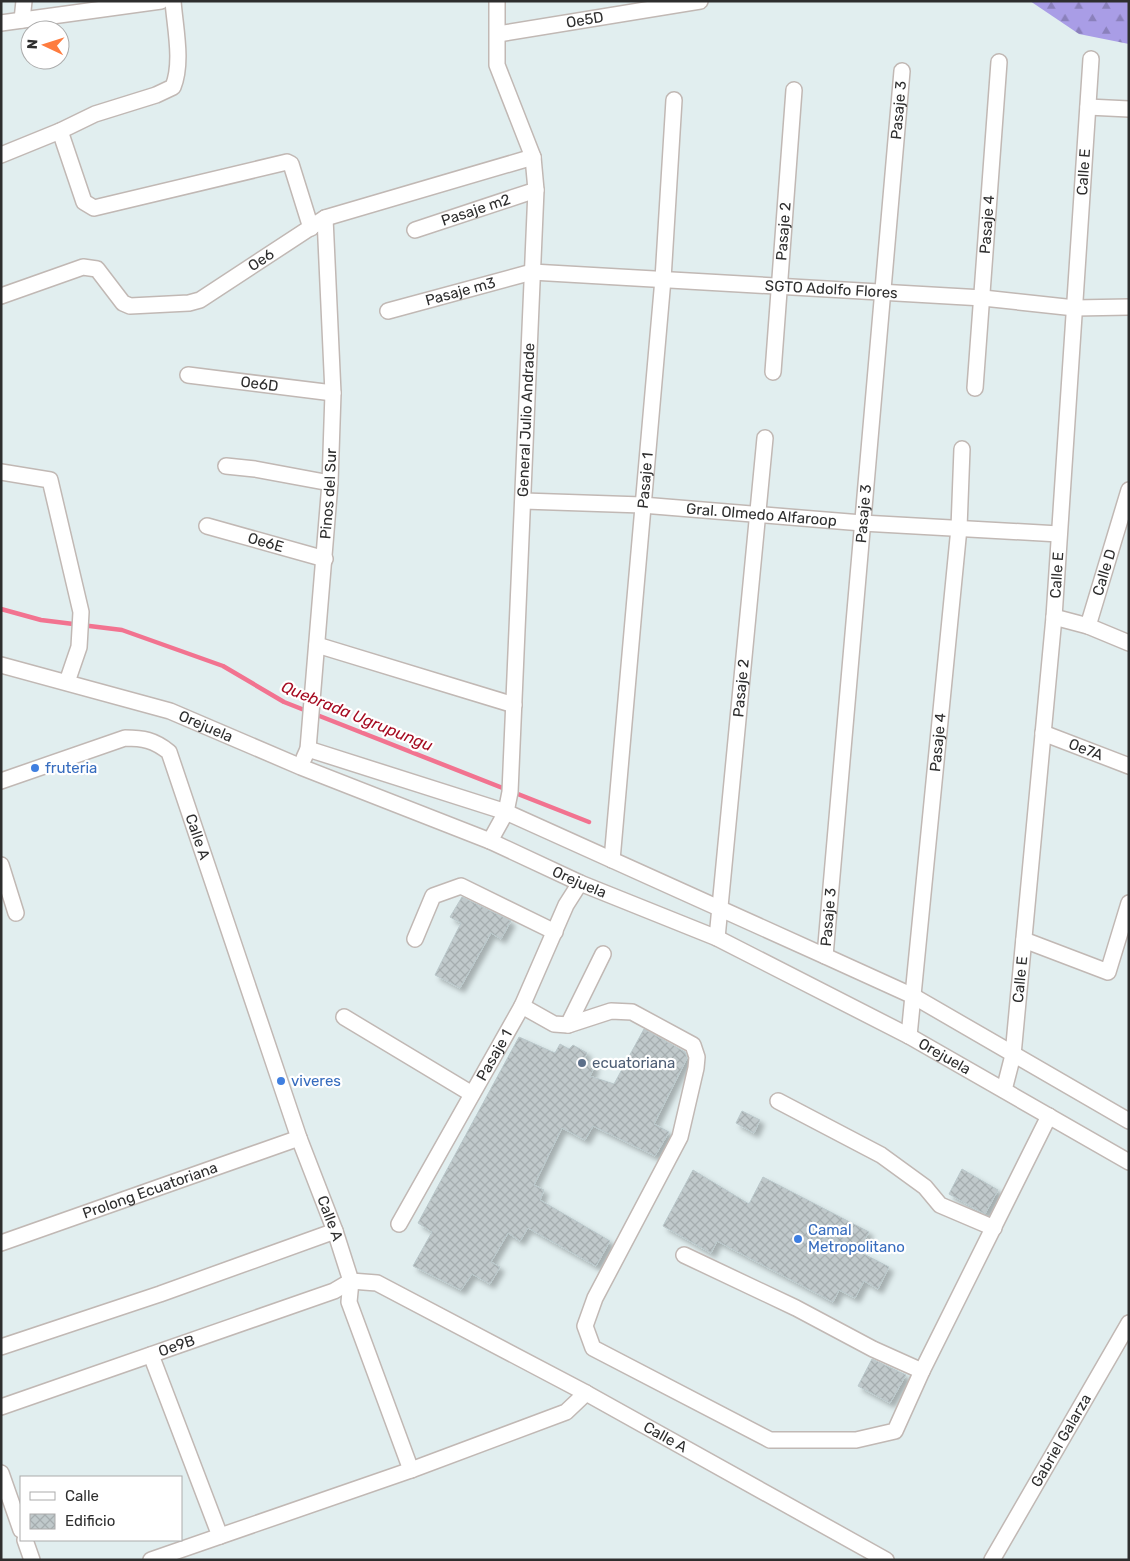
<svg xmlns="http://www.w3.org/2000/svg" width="1130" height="1561" font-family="Rubik,sans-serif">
  <defs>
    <pattern id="forest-firs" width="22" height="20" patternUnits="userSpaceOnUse" patternTransform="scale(1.25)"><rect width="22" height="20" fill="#a99de6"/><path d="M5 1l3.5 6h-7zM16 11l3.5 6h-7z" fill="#8a80bb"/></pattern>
    <pattern id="building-cross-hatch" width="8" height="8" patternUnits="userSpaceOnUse" patternTransform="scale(1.25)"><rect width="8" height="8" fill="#c0c9cb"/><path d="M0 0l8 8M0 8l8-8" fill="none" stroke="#a5adaf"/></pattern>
    <filter id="shadow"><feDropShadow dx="4.5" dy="4.5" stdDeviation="2.5" flood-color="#0004"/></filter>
  </defs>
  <rect width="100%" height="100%" fill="#e1eeef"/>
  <path fill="url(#forest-firs)" d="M 1030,1 L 1129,1 L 1129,44 L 1079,34 Z"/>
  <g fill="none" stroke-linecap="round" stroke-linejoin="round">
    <path stroke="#f27390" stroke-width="4.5" d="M 1,609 L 41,620 L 122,630 L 223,666 L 284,702 L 589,822"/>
  </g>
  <path fill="url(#building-cross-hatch)" stroke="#bac8cb" filter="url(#shadow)" d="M 462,897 L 511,921 L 501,939 L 491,933 L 460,988 L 435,975 L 461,923 L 450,917 Z
    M 644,1029 L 685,1052 L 687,1058 L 654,1124 L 669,1132 L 655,1156 L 593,1126 L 585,1140 L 562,1128 L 534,1185 L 544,1190 L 540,1200 L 610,1241 L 596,1266 L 528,1228 L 520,1241 L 508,1233 L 491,1262 L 500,1267 L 490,1284 L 472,1274 L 461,1290 L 413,1266 L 432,1232 L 418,1223 L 519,1037 L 555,1053 L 560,1044 L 569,1049 L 573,1045 L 587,1053 L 584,1060 L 595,1066 L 590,1076 L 614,1084 Z
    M 742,1111 L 760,1120 L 754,1133 L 736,1123 Z
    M 962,1169 L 998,1190 L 985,1214 L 949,1194 Z
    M 693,1170 L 749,1204 L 763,1177 L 869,1232 L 858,1251 L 889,1267 L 878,1289 L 864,1281 L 855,1298 L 839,1290 L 833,1302 L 717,1241 L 711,1253 L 663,1226 Z
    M 872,1359 L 906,1375 L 890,1403 L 858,1386 Z"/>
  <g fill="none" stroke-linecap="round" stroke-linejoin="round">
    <defs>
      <g id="minor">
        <path d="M 22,20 L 24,1"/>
        <path d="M 1,23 L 161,1"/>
        <path id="s1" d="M 498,34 L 700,1"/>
        <path d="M 1088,107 L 1129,109"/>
        <path d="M 60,131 L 84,202 L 94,208 L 287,162 L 291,164 L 311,228"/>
        <path d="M 1,155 L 60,131 L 95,114 L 156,95 L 173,87 C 183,62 175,28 173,1"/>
        <path id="s2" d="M 415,230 L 536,190"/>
        <path id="s3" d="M 1,296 L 83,267 L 97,269 L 123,303 L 130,306 L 189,303 L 200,300 L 325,218 L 533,157"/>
        <path id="s4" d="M 388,311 L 532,272 L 983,298 L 1075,308 L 1129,307"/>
        <path id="s5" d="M 773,372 L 794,90"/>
        <path id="s6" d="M 188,375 L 333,393"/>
        <path id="s7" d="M 975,388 L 999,62"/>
        <path d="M 226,466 L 255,469 L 330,483"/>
        <path d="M 1,472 L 50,480 L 81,612 L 79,647 L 67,682"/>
        <path id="s8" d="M 524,501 L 642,505 L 862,523 L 1059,534"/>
        <path id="s9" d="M 207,526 L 325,559"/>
        <path d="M 1054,617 L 1088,626 L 1129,643"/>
        <path id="s10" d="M 1088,626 L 1129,490"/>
        <path d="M 317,645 L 514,705"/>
        <path id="s11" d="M 1,665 L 170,711 L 301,767 L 490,841 L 580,883 L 717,938 L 909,1036 L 1129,1162"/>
        <path id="s12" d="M 1043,733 L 1129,766"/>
        <path d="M 308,749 L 506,812 L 825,956 L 913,996 L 1129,1121"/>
        <path id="s13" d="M 304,758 L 308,749 L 330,483 L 333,393 L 325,218"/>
        <path id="s14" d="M 1,781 L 125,738 C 143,738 154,740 169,752 L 299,1138 L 335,1231 L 351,1281 L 377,1283 L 586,1393 L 886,1560"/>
        <path id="s15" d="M 490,841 L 506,812 L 510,792 L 536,190 L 533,157 L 497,65 L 497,1"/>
        <path id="s16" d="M 612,860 L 663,279 L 674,100"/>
        <path d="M 1,865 L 16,913"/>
        <path id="s17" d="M 717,938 L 765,438"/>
        <path d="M 415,939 L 433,896 L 461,886 L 555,932"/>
        <path d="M 1024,940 L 1108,972 L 1129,903"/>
        <path id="s18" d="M 825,956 L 902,71"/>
        <path d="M 522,1006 L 554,1024 L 568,1025 L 611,1011 L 632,1012 L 693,1045 L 697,1057 L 696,1068 L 680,1137 L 595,1298 L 585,1326 L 593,1348 L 770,1440 L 856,1440 L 895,1431 L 922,1371 L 1049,1116"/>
        <path d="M 344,1017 L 472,1094"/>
        <path d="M 568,1025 L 603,954"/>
        <path id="s19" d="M 909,1036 L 959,528 L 962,449"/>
        <path id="s20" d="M 1004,1090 L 1013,1055 L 1054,617 L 1091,59"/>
        <path d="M 778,1101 L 881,1155 L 925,1187 L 940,1205 L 994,1228"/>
        <path id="s21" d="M 399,1224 L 522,1006 L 566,905 L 580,883"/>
        <path id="s22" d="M 1,1243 L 299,1138"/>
        <path d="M 684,1255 L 796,1308 L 873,1349 L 922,1371"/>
        <path d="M 351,1281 L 349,1302 L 411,1470"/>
        <path d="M 1,1347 L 160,1294 L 335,1231"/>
        <path d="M 151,1355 L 220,1536"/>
        <path id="s23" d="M 1,1407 L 334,1291 L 351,1281"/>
        <path d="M 1,1473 L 21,1530"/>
        <path d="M 25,1540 L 32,1560"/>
        <path d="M 151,1560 L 411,1470 L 566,1412 L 586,1393"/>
        <path id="s24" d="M 992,1560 L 1129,1323"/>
      </g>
    </defs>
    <use href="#minor" stroke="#c1b8b4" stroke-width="18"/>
    <use href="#minor" stroke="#fff" stroke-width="15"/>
  </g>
  <g fill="#3f7fe0" stroke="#fff" stroke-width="2">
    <circle cx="35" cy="768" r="5"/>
    <circle cx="281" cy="1081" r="5"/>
    <circle cx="798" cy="1239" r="5"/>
  </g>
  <circle fill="#5c6f8a" stroke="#fff" stroke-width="2" cx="582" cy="1063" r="5"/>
  <g text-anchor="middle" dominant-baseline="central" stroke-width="4.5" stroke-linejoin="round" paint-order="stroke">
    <g font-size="15" fill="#2e2e2e" stroke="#fff">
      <text stroke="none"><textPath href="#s1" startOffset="88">Oe5D</textPath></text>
      <text stroke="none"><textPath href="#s18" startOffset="849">Pasaje 3</textPath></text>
      <text stroke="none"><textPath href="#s20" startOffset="922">Calle E</textPath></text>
      <text stroke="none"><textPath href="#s2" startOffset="64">Pasaje m2</textPath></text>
      <text stroke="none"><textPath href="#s7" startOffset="164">Pasaje 4</textPath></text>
      <text stroke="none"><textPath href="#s5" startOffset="141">Pasaje 2</textPath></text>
      <text stroke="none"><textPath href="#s3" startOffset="295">Oe6</textPath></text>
      <text stroke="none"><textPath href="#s4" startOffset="449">SGTO Adolfo Flores</textPath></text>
      <text stroke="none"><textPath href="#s4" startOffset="75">Pasaje m3</textPath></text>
      <text stroke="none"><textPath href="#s6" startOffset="72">Oe6D</textPath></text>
      <text stroke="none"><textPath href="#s15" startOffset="426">General Julio Andrade</textPath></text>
      <text stroke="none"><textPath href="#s16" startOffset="381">Pasaje 1</textPath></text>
      <text stroke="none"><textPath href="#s13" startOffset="266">Pinos del Sur</textPath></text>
      <text stroke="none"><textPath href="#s18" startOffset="444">Pasaje 3</textPath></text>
      <text stroke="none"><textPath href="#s8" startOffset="238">Gral. Olmedo Alfaroop</textPath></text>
      <text stroke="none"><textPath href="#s9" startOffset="61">Oe6E</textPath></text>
      <text stroke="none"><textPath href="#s10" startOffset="56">Calle D</textPath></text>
      <text stroke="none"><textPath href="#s20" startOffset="518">Calle E</textPath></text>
      <text stroke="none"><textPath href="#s17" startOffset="251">Pasaje 2</textPath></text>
      <text stroke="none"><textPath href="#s11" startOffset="214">Orejuela</textPath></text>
      <text stroke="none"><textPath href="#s19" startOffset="295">Pasaje 4</textPath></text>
      <text stroke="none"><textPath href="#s12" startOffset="46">Oe7A</textPath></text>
      <text stroke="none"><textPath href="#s14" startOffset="268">Calle A</textPath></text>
      <text stroke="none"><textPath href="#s11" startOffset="619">Orejuela</textPath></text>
      <text stroke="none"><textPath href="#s18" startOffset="39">Pasaje 3</textPath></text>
      <text stroke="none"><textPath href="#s20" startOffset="112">Calle E</textPath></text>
      <text stroke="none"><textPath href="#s21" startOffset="194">Pasaje 1</textPath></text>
      <text stroke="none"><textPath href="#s11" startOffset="1024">Orejuela</textPath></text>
      <text stroke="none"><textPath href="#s22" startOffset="158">Prolong Ecuatoriana</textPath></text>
      <text stroke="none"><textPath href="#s14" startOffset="672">Calle A</textPath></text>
      <text stroke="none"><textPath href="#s23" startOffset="186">Oe9B</textPath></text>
      <text stroke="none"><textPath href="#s14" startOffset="1091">Calle A</textPath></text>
      <text stroke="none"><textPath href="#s24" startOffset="138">Gabriel Galarza</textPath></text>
    </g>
    <g font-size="15" fill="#366cbe" stroke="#fff" text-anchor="start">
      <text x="45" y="768">fruteria</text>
      <text x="291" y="1081">viveres</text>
      <text x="808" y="1230">Camal<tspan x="808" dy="17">Metropolitano</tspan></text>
    </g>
    <g font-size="15" fill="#4e5e75" stroke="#fff" text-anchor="start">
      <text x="592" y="1063">ecuatoriana</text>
    </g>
    <g font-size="16" font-style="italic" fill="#a50b21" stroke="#fff">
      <text transform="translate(357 716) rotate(22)">Quebrada Ugrupungu</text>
    </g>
  </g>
  <rect width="1130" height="1561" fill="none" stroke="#2e2e2e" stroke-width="5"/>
  <rect x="20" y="1476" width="162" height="65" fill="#ffffff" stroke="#ababab"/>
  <rect x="30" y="1492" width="25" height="8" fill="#ffffff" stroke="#ababab"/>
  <text x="65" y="1501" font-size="15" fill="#2e2e2e">Calle</text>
  <rect x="30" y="1514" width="25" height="15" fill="url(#building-cross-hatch)" stroke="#ababab"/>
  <text x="65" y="1526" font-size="15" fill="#2e2e2e">Edificio</text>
  <g transform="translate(45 45) rotate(274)"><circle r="24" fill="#ffffff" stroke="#ababab"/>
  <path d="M0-4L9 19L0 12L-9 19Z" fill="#fe7c3f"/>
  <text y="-8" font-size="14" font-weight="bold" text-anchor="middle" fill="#2e2e2e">N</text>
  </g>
</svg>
